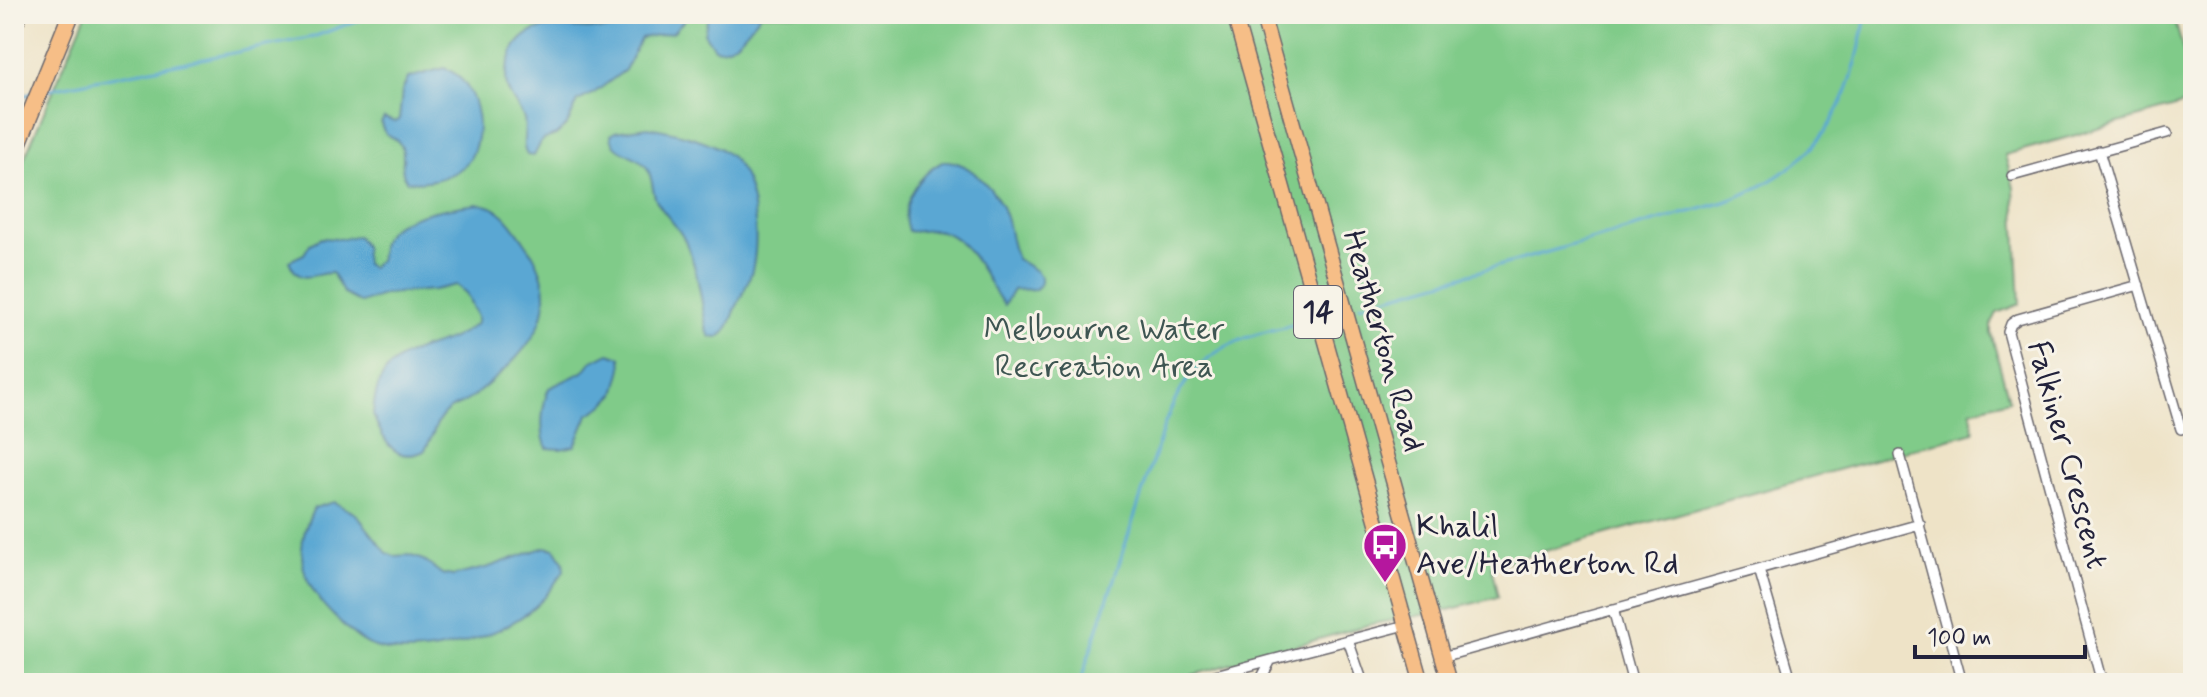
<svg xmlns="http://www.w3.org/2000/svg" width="2207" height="697" font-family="Mynerve,sans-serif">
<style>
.green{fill:#80cb89;stroke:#517662;stroke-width:2}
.water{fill:#5aa7d3;stroke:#3e6487;stroke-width:2}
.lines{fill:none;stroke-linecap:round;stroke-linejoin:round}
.stream{stroke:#5aa7d3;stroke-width:3}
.minor-casing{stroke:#69666c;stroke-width:12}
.primary-casing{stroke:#69666c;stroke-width:17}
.motorway-casing{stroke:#69666c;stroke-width:19}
.minor{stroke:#fff;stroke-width:9}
.primary{stroke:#f6be87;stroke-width:14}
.motorway{stroke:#f6be87;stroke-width:16}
.labels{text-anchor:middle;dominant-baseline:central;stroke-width:6;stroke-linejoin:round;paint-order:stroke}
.shield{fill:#f7f3e8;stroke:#62616f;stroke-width:2}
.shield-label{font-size:30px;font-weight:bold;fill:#22223b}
.park-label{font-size:32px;fill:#3e5552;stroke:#f7f3e8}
.street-label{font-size:32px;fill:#22223b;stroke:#f7f3e8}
.poi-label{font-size:32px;fill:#22223b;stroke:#f7f3e8;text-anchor:start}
</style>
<rect width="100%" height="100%" fill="#f7f3e8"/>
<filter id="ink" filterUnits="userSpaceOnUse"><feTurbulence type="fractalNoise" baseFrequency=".0125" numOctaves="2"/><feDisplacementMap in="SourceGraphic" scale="16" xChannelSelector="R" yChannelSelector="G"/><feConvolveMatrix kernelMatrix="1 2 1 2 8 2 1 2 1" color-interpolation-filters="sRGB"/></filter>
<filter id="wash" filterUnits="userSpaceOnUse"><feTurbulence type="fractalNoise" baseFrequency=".006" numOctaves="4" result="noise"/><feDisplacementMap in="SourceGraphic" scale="32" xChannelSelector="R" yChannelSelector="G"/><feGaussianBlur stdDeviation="1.8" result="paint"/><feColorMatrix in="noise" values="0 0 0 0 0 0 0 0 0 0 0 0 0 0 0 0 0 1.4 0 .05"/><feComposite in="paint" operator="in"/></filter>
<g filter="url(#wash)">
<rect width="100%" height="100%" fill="#eee3c7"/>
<path class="green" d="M 86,14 L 2173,14 L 2193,85 L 2193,102 L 2005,155 L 2014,188 L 2020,304 L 1997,313 L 1991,325 L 1991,333 L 2009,400 L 1971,410 L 1974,432 L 1491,566 L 1498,597 L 1440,612 L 1372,624 L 1178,679 L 1174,683 L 14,683 L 14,182 Z"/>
<path class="water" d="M 649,14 L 690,14 L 673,32 L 641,38 L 625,70 L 594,93 L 578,101 L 567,125 L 556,135 L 542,140 L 534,156 L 527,155 C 520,144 527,132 524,119 C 520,108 510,99 507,87 C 504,74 509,62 513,51 C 540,0 607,53 649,14 Z
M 709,14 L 761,14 C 748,28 735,53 714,48 L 704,33 Z
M 444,68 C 477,79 487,132 469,160 C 458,177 427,184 407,181 C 398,170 406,161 402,148 C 397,134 384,140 381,123 L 384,118 L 395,122 L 399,120 L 402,91 L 408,78 Z
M 648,127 C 670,131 708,139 725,152 C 756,174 761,240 751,274 C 747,285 741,297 736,308 C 731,320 729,332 717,338 L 711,337 L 707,331 C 701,301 698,268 685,241 C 678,225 664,215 656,200 C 652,191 653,180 648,170 C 639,152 612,155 611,135 L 615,132 Z
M 944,161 C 970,160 999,194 1006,217 C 1010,231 1011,246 1017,259 L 1036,271 L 1041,277 L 1041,283 L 1036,289 L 1013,290 L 1004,305 C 985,281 969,233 934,230 C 925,230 917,233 908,231 C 898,204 920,173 944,161 Z
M 478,204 C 501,205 512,224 524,241 C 575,311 525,355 471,398 C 464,403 456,405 449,410 C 434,420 434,437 424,451 C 394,465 383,439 373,415 C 377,338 432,359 477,323 L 477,317 L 466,293 L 456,285 L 434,290 L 385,294 L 361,303 L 344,294 L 332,273 C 313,272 300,288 289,261 L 304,254 L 310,244 L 321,238 L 339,239 L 357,236 L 364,246 L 366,265 L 371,267 L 379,261 C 381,253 380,244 384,237 C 398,214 453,207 478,204 Z
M 609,353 L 621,357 L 622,368 L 615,394 L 603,406 L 588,415 L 575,446 L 561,449 L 547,448 C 539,431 542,405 549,388 L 583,372 L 591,362 Z
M 334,502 L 356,514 L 387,553 L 394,556 L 409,555 L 423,560 L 442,574 L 453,576 L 489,567 L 545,547 L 555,549 L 563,561 L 564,571 C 557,580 550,591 542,600 C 508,636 422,663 375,647 C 362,643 350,632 340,622 C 303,588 290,554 314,508 Z"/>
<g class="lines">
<path class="stream" d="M 45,90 L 313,37 L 375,14
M 14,98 L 34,93
M 1360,305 L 1725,202 C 1819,167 1851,111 1866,14
M 1080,683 L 1165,423 C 1195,346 1236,338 1310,321"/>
</g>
</g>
<g filter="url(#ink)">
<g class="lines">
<g class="minor-casing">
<path id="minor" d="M 2099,151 L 2181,429
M 2012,176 L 2167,133
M 1900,455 L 1962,683
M 1759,569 L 1792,683
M 1613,609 L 1633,683
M 1348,640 L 1363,683
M 1442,657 L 1920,524
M 1186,683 L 1271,660
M 1265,683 L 1263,675 L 1271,660 L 1406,625
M 2102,683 L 2008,332 L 2011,324 L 2018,319 L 2139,285"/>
</g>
<g class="primary-casing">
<path id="primary" d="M 1234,14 L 1422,683
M 1262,14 L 1450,683"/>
</g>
<g class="motorway-casing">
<path id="motorway" d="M 14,24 L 19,14
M 14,154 L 71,14"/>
</g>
<use href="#minor" class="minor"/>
<use href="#primary" class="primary"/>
<use href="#motorway" class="motorway"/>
</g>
</g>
<defs>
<g id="bus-pin" transform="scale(2.3)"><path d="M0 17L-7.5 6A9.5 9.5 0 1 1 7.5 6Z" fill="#b5179e" stroke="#f7f3e8"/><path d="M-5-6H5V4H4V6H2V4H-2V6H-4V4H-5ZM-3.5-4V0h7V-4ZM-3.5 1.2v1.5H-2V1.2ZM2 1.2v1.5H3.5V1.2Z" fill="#fff"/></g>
</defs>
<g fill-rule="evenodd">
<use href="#bus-pin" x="1385" y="545"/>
</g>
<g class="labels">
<rect class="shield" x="1294" y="286" width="48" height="52" rx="6"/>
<g class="shield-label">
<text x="1318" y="312">14</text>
</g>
<g class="park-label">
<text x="1104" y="330">Melbourne Water<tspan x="1104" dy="37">Recreation Area</tspan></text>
</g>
<g class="street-label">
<text transform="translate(1383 341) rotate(74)">Heatherton Road</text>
<text transform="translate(2067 455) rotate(75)">Falkiner Crescent</text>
</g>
<g class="poi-label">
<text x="1416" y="527">Khalil<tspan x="1416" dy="37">Ave/Heatherton Rd</tspan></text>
</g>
</g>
<rect width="2207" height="697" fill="none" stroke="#f7f3e8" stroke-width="48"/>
<path d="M1915 645v12h170v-12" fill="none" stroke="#22223b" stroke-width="4"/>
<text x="1927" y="645" font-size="24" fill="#22223b" stroke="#f7f3e8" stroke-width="6" paint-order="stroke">100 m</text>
</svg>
